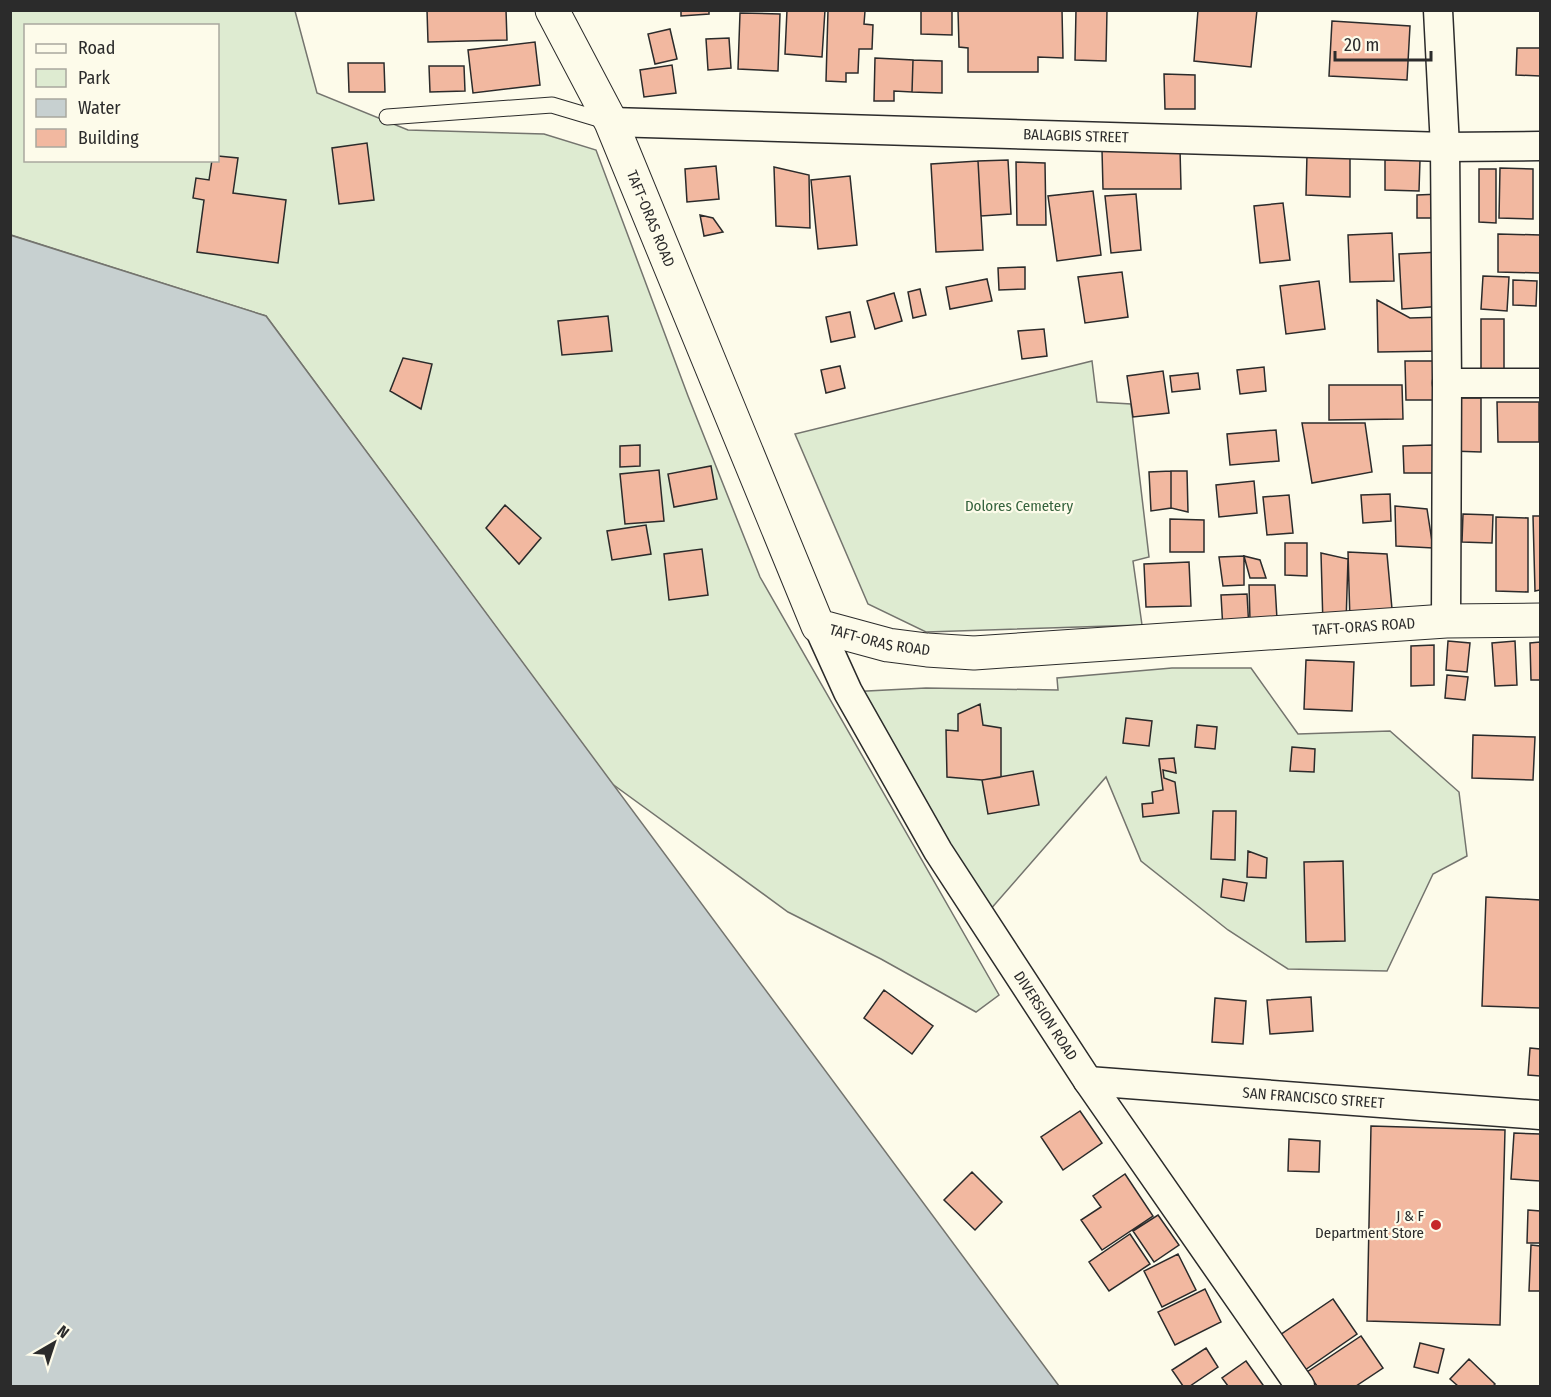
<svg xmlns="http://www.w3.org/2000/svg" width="1551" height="1397" font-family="'Fira Sans Condensed',sans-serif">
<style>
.green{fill:#deebd1;stroke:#74746e;stroke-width:1.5;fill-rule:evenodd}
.water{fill:#c7d0d0;stroke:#74746e;stroke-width:1.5}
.building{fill:#f2b8a0;stroke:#2b2b2b;stroke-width:1.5}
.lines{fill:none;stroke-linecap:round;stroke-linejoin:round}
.lane-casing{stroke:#2b2b2b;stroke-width:17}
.street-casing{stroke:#2b2b2b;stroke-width:31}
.primary-casing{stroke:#2b2b2b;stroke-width:35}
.lane{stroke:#fdfbea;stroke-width:15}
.street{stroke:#fdfbea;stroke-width:28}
.primary{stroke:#fdfbea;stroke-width:33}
.poi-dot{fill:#c62828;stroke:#fdfbea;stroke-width:2}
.labels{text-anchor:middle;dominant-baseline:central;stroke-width:4.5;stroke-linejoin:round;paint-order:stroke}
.street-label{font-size:15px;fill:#2b2b2b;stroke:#fdfbea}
.park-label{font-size:15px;fill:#34623c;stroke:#fdfbea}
.poi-label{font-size:15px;fill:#2b2b2b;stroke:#fdfbea;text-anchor:end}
</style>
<rect width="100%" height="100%" fill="#fdfbea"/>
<path class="green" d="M 11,11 L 295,11 L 317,93 L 408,130 L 544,134 L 596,150 L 688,396 L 760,577 L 999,995 L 976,1012 L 881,959 L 788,912 L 611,783 L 266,316 L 11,235 ZM 26,26 L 218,26 L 218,160 L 26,160 Z
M 1092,361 L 1097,402 L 1131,404 L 1149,557 L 1133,561 L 1142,625 L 926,632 L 868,604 L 795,434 Z
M 1172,668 L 1251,668 L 1298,734 L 1390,731 L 1459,792 L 1467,856 L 1433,874 L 1387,971 L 1288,969 L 1228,930 L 1141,861 L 1106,777 L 982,919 L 848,692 L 926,688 L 1058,690 L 1057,678 Z"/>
<path class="water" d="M 10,235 L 266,316 L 1059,1386 L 11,1386 Z"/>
<path class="building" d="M 427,10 L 506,10 L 507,40 L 428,42 Z
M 681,10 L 709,10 L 709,14 L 681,16 Z
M 787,10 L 825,10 L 822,57 L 785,54 Z
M 828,10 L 865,11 L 864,24 L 873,25 L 872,49 L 859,49 L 858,73 L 846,73 L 846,82 L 826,81 Z
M 921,10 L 952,10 L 952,35 L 921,34 Z
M 958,10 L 1062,10 L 1063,58 L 1038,57 L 1038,72 L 968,72 L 968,48 L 959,47 Z
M 1076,10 L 1107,10 L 1106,61 L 1075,60 Z
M 1198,10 L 1257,10 L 1251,67 L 1194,61 Z
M 740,13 L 780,14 L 778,71 L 738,69 Z
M 1332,21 L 1410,26 L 1407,80 L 1329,76 Z
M 670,29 L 677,59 L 655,64 L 648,34 Z
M 729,38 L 731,68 L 708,70 L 706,39 Z
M 535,42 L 540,85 L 473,93 L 468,50 Z
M 1517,48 L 1540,48 L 1540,76 L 1516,75 Z
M 875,58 L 913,60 L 912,92 L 894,91 L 894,101 L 874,101 Z
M 913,60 L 942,61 L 942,93 L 912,92 Z
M 348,63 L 384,63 L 385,92 L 349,92 Z
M 672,65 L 676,93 L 644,97 L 640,70 Z
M 429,66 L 464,66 L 465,91 L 430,92 Z
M 1164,74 L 1195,75 L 1195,109 L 1165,109 Z
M 367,143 L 374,200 L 339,204 L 332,148 Z
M 1180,149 L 1181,189 L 1103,189 L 1102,150 Z
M 1307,154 L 1350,155 L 1350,197 L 1306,195 Z
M 218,156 L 238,158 L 233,193 L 286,200 L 278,263 L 197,252 L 204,200 L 193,198 L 196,178 L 209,180 L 212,160 L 218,160 Z
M 1008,160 L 1011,214 L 981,216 L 978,161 Z
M 1385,160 L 1420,160 L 1419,191 L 1385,190 Z
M 978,161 L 983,250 L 936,252 L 931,164 Z
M 1016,162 L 1045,163 L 1046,225 L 1017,225 Z
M 716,166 L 719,199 L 687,202 L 685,169 Z
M 774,167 L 809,175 L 810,228 L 776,226 Z
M 1500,168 L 1533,169 L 1533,219 L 1499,218 Z
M 1479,169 L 1496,169 L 1496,223 L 1479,222 Z
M 850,176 L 857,245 L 818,249 L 811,180 Z
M 1093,191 L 1101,255 L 1057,261 L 1048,196 Z
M 1136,194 L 1141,250 L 1111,253 L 1105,196 Z
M 1441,194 L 1442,218 L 1417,218 L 1417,195 Z
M 1283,203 L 1290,260 L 1260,263 L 1254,206 Z
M 700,215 L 713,218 L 723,232 L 704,236 Z
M 1392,233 L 1394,281 L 1350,282 L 1348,235 Z
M 1498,234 L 1540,235 L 1540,273 L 1498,272 Z
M 1440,252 L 1444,306 L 1402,309 L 1399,254 Z
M 1025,267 L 1025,289 L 999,290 L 998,268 Z
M 1122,272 L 1128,317 L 1085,323 L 1078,277 Z
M 1483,276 L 1509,277 L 1507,311 L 1481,309 Z
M 987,279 L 992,301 L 950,309 L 946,287 Z
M 1513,280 L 1537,281 L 1536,306 L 1513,305 Z
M 1319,281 L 1325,329 L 1286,334 L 1280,286 Z
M 920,289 L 926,315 L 913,318 L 908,292 Z
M 894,293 L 902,321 L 875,329 L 867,301 Z
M 1377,300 L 1410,318 L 1443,317 L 1443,351 L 1378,352 Z
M 850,312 L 855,337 L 831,342 L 826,317 Z
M 608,316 L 612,351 L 562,355 L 558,321 Z
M 1481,319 L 1504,319 L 1504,371 L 1481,371 Z
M 1044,329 L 1047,356 L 1022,359 L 1018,331 Z
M 403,358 L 432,364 L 421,409 L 390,391 Z
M 1405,361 L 1438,361 L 1439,400 L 1406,400 Z
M 840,366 L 845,388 L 826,393 L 821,370 Z
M 1264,367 L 1266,391 L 1240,394 L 1237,370 Z
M 1163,371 L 1169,413 L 1133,417 L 1127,376 Z
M 1198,373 L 1200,389 L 1172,392 L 1170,376 Z
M 1329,385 L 1402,385 L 1403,419 L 1329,420 Z
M 1451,398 L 1481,398 L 1481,452 L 1451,451 Z
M 1497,402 L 1539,402 L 1539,442 L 1498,442 Z
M 1302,423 L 1365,423 L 1372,472 L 1312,483 Z
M 1276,430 L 1279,461 L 1230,465 L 1227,434 Z
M 640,445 L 640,466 L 620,467 L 620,446 Z
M 1433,445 L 1434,473 L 1404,473 L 1403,446 Z
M 711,466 L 717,499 L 674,507 L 668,474 Z
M 659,470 L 664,521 L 625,524 L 620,474 Z
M 1171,471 L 1187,471 L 1188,512 L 1171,508 Z
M 1171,471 L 1171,508 L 1151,511 L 1149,472 Z
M 1254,481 L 1257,513 L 1219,517 L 1216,485 Z
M 1390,494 L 1391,521 L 1363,523 L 1361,495 Z
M 1289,495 L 1293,533 L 1267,535 L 1263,497 Z
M 505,505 L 541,538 L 519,564 L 486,528 Z
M 1395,506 L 1427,509 L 1433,548 L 1396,546 Z
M 1463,514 L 1493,515 L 1492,543 L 1462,542 Z
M 1533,516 L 1540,516 L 1540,590 L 1535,591 Z
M 1496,517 L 1528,518 L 1528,592 L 1496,591 Z
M 1170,519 L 1204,520 L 1204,552 L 1170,552 Z
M 646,525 L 651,554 L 612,560 L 607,531 Z
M 1285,543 L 1307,543 L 1307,576 L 1285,575 Z
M 702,549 L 708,595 L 669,600 L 664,554 Z
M 1348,552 L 1387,554 L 1392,609 L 1350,621 Z
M 1321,553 L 1348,559 L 1346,623 L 1323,626 Z
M 1244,556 L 1244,585 L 1223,586 L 1219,557 Z
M 1244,556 L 1260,560 L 1266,578 L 1250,578 Z
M 1189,562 L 1191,606 L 1146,607 L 1144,564 Z
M 1249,585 L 1275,585 L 1277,619 L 1250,620 Z
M 1247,594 L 1249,629 L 1223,630 L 1221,595 Z
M 1448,641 L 1470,643 L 1467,672 L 1446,670 Z
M 1515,641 L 1517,685 L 1495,686 L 1492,643 Z
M 1540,642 L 1540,680 L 1531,680 L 1530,643 Z
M 1434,645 L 1434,685 L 1411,686 L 1411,646 Z
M 1306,660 L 1354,662 L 1352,711 L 1304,709 Z
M 1447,675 L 1468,677 L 1465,700 L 1445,698 Z
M 980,704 L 983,725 L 1001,728 L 1001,777 L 982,780 L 947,777 L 946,730 L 958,731 L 958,714 Z
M 1126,718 L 1152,721 L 1149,746 L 1123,743 Z
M 1197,725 L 1217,727 L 1215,749 L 1195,747 Z
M 1473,735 L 1535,737 L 1533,780 L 1472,778 Z
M 1292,747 L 1315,749 L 1314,772 L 1290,771 Z
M 1174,758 L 1176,773 L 1163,770 L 1164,778 L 1175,782 L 1179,813 L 1143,817 L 1142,804 L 1153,803 L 1152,792 L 1163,790 L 1159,759 Z
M 1033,771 L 1039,805 L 988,814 L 982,780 Z
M 1213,811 L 1236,811 L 1235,860 L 1211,859 Z
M 1248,851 L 1267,858 L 1266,878 L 1247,877 Z
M 1343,861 L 1345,941 L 1306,942 L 1304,862 Z
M 1223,879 L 1247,883 L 1244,901 L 1221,897 Z
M 1486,897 L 1540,900 L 1540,1008 L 1482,1006 Z
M 884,990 L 933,1026 L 912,1054 L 864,1018 Z
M 1311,997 L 1313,1031 L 1270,1034 L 1267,1000 Z
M 1215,998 L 1246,1001 L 1243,1044 L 1212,1042 Z
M 1530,1048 L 1540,1049 L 1540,1076 L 1528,1075 Z
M 1080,1111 L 1102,1143 L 1063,1170 L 1041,1137 Z
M 1371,1126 L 1505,1130 L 1500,1325 L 1367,1321 Z
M 1514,1133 L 1540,1134 L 1540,1181 L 1511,1179 Z
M 1289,1139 L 1320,1141 L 1319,1172 L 1288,1171 Z
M 972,1172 L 1002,1202 L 975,1230 L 944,1200 Z
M 1125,1174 L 1153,1216 L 1102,1250 L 1081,1220 L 1101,1207 L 1093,1196 Z
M 1528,1210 L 1540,1211 L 1540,1243 L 1527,1243 Z
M 1158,1215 L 1179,1245 L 1154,1262 L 1133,1231 Z
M 1130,1234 L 1150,1264 L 1109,1291 L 1089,1262 Z
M 1531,1245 L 1540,1246 L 1540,1291 L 1529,1291 Z
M 1178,1254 L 1196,1290 L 1162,1307 L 1144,1271 Z
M 1205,1289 L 1221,1322 L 1175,1345 L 1158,1312 Z
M 1333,1299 L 1357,1334 L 1305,1370 L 1280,1335 Z
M 1361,1336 L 1383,1368 L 1356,1386 L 1317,1386 L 1307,1372 Z
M 1420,1343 L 1444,1349 L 1438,1373 L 1414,1367 Z
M 1206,1348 L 1218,1367 L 1190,1386 L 1183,1386 L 1172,1370 Z
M 1469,1359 L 1495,1384 L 1493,1386 L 1458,1386 L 1450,1379 Z
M 1246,1361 L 1263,1385 L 1261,1386 L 1228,1386 L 1222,1378 Z"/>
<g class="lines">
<g class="lane-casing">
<path id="lane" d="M 387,117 L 552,105 L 609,122"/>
</g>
<g class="street-casing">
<g id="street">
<path d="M 1438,10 L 1445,147 L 1447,383 L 1446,621"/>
<path id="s1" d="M 611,122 L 1445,147 L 1540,146"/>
<path d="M 1447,383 L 1540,383"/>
<path id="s2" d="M 818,626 L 848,692 L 938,851 L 1088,1081 L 1300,1386"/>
<path id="s3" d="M 1088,1081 L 1540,1115"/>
</g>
</g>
<g class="primary-casing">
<g id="primary">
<path id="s4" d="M 552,10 L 611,122 L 818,626 L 888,645 L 927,650 L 974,653 L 1446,621 L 1540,620"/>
</g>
</g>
<use href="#lane" class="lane"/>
<use href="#street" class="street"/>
<use href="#primary" class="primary"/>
</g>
<circle class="poi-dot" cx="1436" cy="1225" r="6"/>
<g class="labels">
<g class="street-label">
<text stroke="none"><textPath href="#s1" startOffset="465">BALAGBIS STREET</textPath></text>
<text stroke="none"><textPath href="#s4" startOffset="231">TAFT-ORAS ROAD</textPath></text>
<text stroke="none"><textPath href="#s4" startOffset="1221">TAFT-ORAS ROAD</textPath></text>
<text stroke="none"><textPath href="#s4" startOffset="735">TAFT-ORAS ROAD</textPath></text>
<text stroke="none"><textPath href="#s2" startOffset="452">DIVERSION ROAD</textPath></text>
<text stroke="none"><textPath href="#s3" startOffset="226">SAN FRANCISCO STREET</textPath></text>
</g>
<g class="park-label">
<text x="1019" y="506">Dolores Cemetery</text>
</g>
<g class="poi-label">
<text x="1424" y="1216">J &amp; F<tspan x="1424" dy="17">Department Store</tspan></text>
</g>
</g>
<rect width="1551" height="1397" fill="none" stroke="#2b2b2b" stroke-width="24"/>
<rect x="24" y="24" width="195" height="138" fill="#fdfbea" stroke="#a9a89e" stroke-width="1.5"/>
<rect x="36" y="44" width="30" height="9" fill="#fdfbea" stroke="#a9a89e" stroke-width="1.5"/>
<text x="78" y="54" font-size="18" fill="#2b2b2b">Road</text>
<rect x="36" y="69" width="30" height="18" fill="#deebd1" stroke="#a9a89e" stroke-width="1.5"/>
<text x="78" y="84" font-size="18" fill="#2b2b2b">Park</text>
<rect x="36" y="99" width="30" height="18" fill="#c7d0d0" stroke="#a9a89e" stroke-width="1.5"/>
<text x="78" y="114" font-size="18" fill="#2b2b2b">Water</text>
<rect x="36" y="129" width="30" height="18" fill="#f2b8a0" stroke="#a9a89e" stroke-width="1.5"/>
<text x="78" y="144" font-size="18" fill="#2b2b2b">Building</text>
<g transform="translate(54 1343) rotate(39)" stroke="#fdfbea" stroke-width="4.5" paint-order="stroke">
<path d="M0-4.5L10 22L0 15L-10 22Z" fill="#2b2b2b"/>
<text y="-9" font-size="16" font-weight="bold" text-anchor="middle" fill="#2b2b2b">N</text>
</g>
<path d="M1335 51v9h96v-9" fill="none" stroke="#2b2b2b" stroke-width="3"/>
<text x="1344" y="51" font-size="18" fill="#2b2b2b" stroke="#fdfbea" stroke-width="4.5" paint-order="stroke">20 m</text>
</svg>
